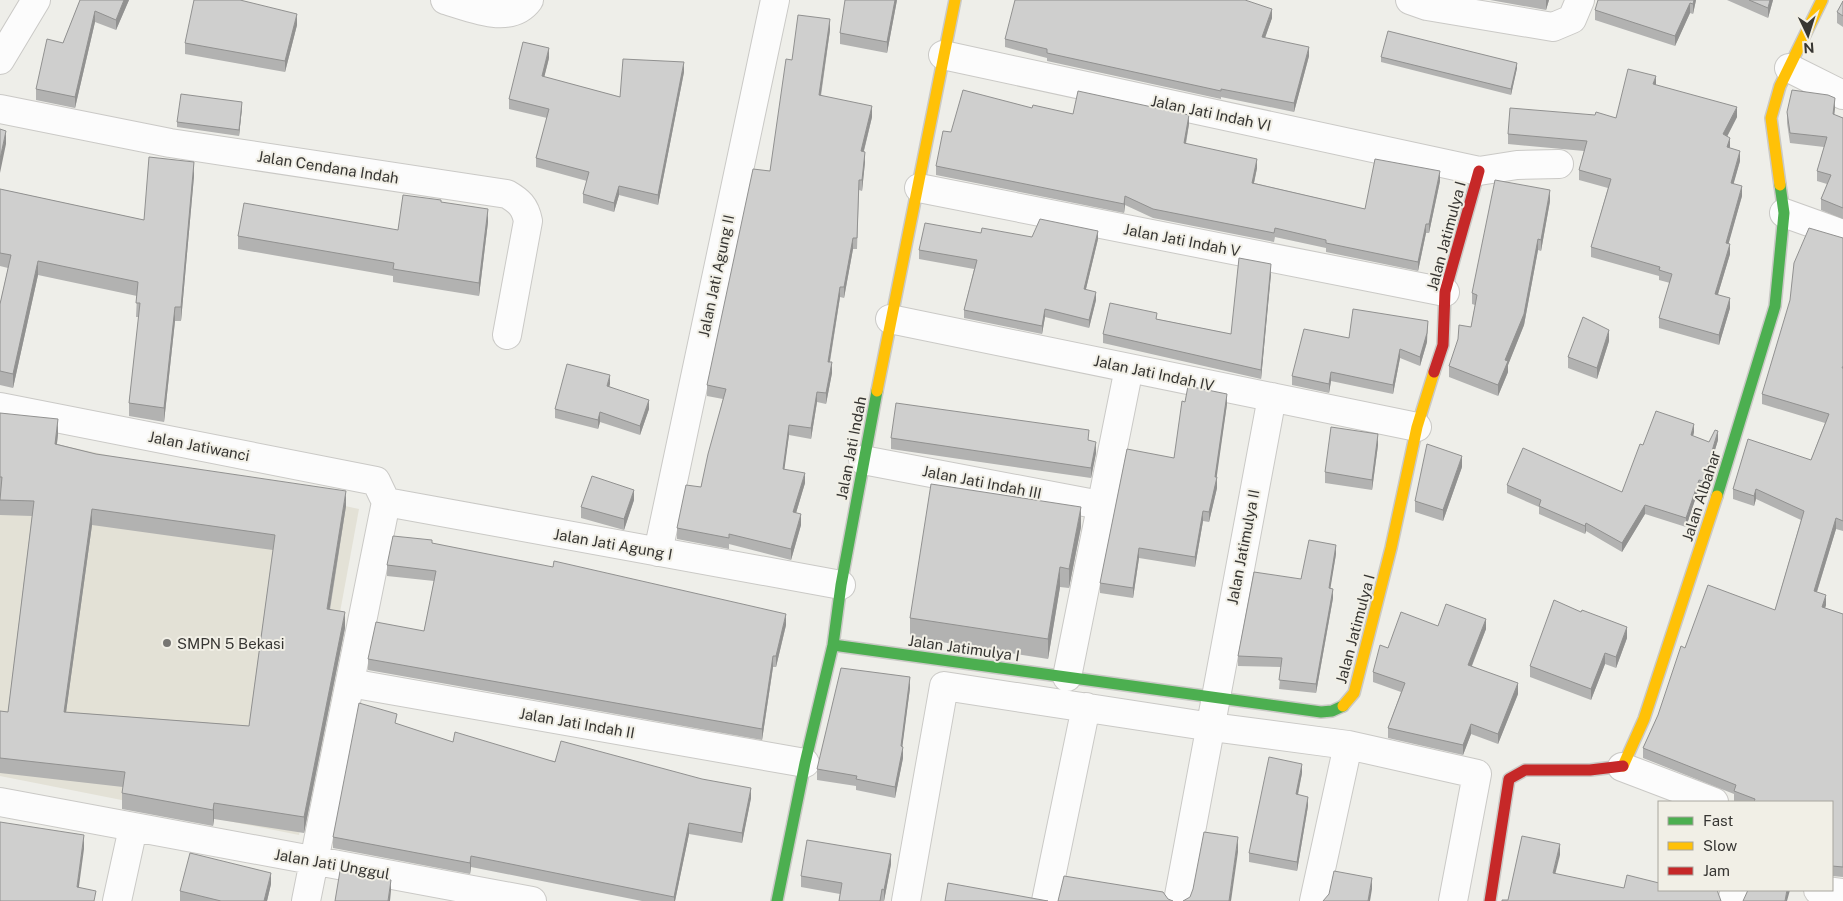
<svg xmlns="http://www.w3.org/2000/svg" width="1843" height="901" font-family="'Public Sans',sans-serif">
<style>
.built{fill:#e3e1d6}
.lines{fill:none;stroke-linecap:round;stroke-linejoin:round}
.street-casing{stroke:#cac9c6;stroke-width:30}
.fast-casing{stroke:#cac9c6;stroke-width:14}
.slow-casing{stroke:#cac9c6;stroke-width:14}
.jam-casing{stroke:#cac9c6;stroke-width:14}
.street{stroke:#fcfcfc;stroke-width:28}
.fast{stroke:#4caf50;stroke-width:11}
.slow{stroke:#ffc107;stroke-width:11}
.jam{stroke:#c62828;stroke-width:11}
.wall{fill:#b2b2b1;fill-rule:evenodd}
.shaded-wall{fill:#919190}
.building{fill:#cfcfce;stroke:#919190;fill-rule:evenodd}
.poi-dot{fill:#777673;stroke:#f1efe6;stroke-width:2}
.labels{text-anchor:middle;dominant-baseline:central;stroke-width:4;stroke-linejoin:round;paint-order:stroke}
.street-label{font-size:15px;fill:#373633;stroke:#f1efe6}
.poi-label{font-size:15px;fill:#373633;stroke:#f1efe6;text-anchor:start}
</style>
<rect width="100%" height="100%" fill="#eeeee9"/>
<path class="built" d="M 0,432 L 359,509 L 299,835 L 0,776 Z"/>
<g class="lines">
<g class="street-casing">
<path id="street" d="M 445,0 C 470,7 510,26 529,0
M 1410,0 L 1427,6 L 1553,27 L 1572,19 L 1580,0
M 943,55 L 1479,171 L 1517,165 L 1559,164
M 0,60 L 36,0
M 1789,68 L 1843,95
M 0,109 L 170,143 L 507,194 C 519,201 525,206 528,221 L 507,335
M 919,188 L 1445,292
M 1784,213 L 1843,234
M 890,319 L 1417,427
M 0,407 L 376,481 L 386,502
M 863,460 L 1100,505
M 386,502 L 841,585
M 658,552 L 775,0
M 1067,677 L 1129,368
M 350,683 L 805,763
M 1622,767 L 1714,802
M 0,802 L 532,901
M 1818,890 L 1843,893
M 117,901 L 133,828
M 306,901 L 386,502
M 906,901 L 944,686 L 1212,727 L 1348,745 L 1477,774 L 1453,901
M 1046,901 L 1086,707
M 1178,901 L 1272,397
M 1314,901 L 1348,745
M 1732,901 L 1735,890"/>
</g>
<g class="fast-casing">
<path id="fast" d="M 1717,496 L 1775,306 L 1784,213 L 1780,185
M 833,645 L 1321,712 L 1332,711 L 1343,706
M 777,901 L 805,763 L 833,645 L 841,585 L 877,391"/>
</g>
<g class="slow-casing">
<path id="slow" d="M 1780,185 L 1771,118 L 1780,86 L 1822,0
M 877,391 L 955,0
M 1343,706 L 1354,693 L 1391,548 L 1417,427 L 1434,372
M 1623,766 L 1644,719 L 1717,496"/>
</g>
<g class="jam-casing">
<path id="jam" d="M 1434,372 L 1443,345 L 1445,292 L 1479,171
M 1490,901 L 1509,779 L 1525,770 L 1590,770 L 1623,766"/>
</g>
<use href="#street" class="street"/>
<use href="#fast" class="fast"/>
<use href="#slow" class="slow"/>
<use href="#jam" class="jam"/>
</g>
<path class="wall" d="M 80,0 L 129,0 L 116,30 L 95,22 L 75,108 L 36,100 L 36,89 L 63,43 Z
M 897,0 L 887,53 L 840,44 L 840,33 Z
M 1490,0 L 1549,0 L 1546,10 Z
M 1696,0 L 1693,14 L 1690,13 L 1675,46 L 1595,20 L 1595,10 Z
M 1727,0 L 1773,0 L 1768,18 Z
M 1843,1 L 1843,27 L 1837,23 L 1837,12 Z
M 1272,18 L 1265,38 L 1309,56 L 1294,112 L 1221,97 L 1221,99 L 1047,61 L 1047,58 L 1005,47 L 1005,39 Z
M 297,25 L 285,72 L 185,54 L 185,43 Z
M 830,30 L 821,96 L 872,117 L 864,151 L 865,162 L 862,191 L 859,190 L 857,249 L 853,249 L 844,298 L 840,297 L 830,362 L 832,373 L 826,404 L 817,402 L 811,439 L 789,435 L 784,469 L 805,483 L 796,513 L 801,525 L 791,560 L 729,544 L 729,549 L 677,539 L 677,528 L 701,487 L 723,399 L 707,396 L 707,385 L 770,171 L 792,60 Z
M 1381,57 L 1517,68 L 1511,95 L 1381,62 Z
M 549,58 L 544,77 L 620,97 L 684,72 L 658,205 L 619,195 L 614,212 L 583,203 L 583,194 L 587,181 L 536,167 L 536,158 L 547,118 L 509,109 L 509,99 Z
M 1656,85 L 1737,117 L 1727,137 L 1730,148 L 1740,161 L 1733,184 L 1742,196 L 1728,244 L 1730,254 L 1718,294 L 1730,308 L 1719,345 L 1659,328 L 1659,318 L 1670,283 L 1659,280 L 1659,276 L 1591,257 L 1591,247 L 1608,188 L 1579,180 L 1579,170 L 1584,151 L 1508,144 L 1508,134 L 1616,118 Z
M 242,108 L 239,136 L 177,127 L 177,122 Z
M 1032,108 L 1073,114 L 1189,124 L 1186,144 L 1257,168 L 1254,183 L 1365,209 L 1440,181 L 1429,233 L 1426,233 L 1418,271 L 1326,252 L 1326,248 L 1275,237 L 1274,242 L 1153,218 L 1125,205 L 1124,213 L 936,175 L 936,166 Z
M 1835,108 L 1834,115 L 1843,118 L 1843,219 L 1821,210 L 1821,199 L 1827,184 L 1817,181 L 1817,171 L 1824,147 L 1790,143 L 1787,123 L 1787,112 Z
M 194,176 L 181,321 L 175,321 L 164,422 L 129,416 L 129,403 L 139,317 L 136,317 L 137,296 L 38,275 L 13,388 L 0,385 L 0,304 L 8,268 L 0,266 L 0,189 L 144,220 Z
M 1550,201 L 1541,251 L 1538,250 L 1524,325 L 1508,365 L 1508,372 L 1498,396 L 1449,377 L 1449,366 L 1471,327 L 1475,305 L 1472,304 L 1472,293 Z
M 441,202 L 488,222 L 479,296 L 393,282 L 393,276 L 238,249 L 238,236 L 398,230 Z
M 981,233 L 1032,237 L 1098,239 L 1086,289 L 1096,300 L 1089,328 L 1045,317 L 1042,334 L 964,318 L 964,310 L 974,269 L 919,259 L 919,250 Z
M 1843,238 L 1843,531 L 1836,529 L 1817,592 L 1826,605 L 1825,608 L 1843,614 L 1843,877 L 1832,876 L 1832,802 L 1737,802 L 1734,801 L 1734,794 L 1643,758 L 1643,748 L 1658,715 L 1685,648 L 1775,610 L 1801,520 L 1756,499 L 1754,506 L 1733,499 L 1733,489 L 1811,460 L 1825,423 L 1762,404 L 1762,394 Z
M 1271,274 L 1261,379 L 1103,343 L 1103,334 L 1157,319 L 1231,334 Z
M 1349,338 L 1427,342 L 1420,366 L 1400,358 L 1393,394 L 1331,381 L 1329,393 L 1292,385 L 1292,376 Z
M 1609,341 L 1597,379 L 1568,368 L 1568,357 Z
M 610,384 L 609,386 L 649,409 L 640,435 L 600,422 L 598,429 L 555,418 L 555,409 Z
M 1227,404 L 1216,477 L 1217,488 L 1209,522 L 1203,521 L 1195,567 L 1139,558 L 1133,598 L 1100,593 L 1100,583 L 1174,458 Z
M 0,413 L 58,434 L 57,444 L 96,454 L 346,506 L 330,610 L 345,628 L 304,833 L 214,819 L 213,826 L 122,809 L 122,793 L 123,787 L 0,773 L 0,711 L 8,712 L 32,516 L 0,515 ZM 92,525 L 273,550 L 249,726 L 66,712 Z
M 1694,432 L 1693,436 L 1709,442 L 1718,440 L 1703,489 L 1699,488 L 1686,527 L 1645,514 L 1622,552 L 1586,531 L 1585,534 L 1539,514 L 1539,507 L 1507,493 L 1507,485 L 1622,492 L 1643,445 Z
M 891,438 L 1089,440 L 1096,453 L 1091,478 L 891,449 Z
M 1378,445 L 1372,490 L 1325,483 L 1325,472 Z
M 1462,467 L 1443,521 L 1415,512 L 1415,501 Z
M 634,500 L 624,530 L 581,518 L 581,507 Z
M 1081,527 L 1069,588 L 1060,587 L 1048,659 L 910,637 L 910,618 Z
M 432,543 L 786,625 L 776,667 L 773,667 L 762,740 L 368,670 L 368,659 L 424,631 L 434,581 L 387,576 L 387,565 Z
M 1336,554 L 1330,588 L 1333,598 L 1316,693 L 1279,689 L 1281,667 L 1238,666 L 1238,656 L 1301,579 Z
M 1581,612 L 1627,638 L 1616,668 L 1605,664 L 1591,700 L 1530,677 L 1530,666 Z
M 1438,626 L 1486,629 L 1472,666 L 1518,694 L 1498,744 L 1471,734 L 1463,755 L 1388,738 L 1388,728 L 1401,692 L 1373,682 L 1373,672 L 1388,648 Z
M 910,688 L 902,747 L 903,758 L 895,798 L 856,790 L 856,786 L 817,780 L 817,769 Z
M 397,724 L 453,742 L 751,798 L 742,843 L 689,834 L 675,901 L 642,901 L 471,867 L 470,874 L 333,848 L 333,837 Z
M 1302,773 L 1298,795 L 1308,806 L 1297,871 L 1249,862 L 1249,853 Z
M 891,864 L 884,901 L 839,901 L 840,894 L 801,887 L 801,876 Z
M 271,884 L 267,901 L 180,901 L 180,891 Z"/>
<path class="shaded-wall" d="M 124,0 L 129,0 L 116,30 L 116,20 Z
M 895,0 L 897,0 L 887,53 L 887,42 Z
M 1546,0 L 1549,0 L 1546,10 Z
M 1694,0 L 1696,0 L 1693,14 L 1693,4 Z
M 1770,0 L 1773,0 L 1768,18 L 1768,8 Z
M 1690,3 L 1690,13 L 1675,46 L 1675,36 Z
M 1272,9 L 1272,18 L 1262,46 L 1262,37 Z
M 95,11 L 95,22 L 75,108 L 75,97 Z
M 297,14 L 297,25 L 285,72 L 285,61 Z
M 830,19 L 830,30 L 819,106 L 819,95 Z
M 1309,47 L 1309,56 L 1294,112 L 1294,103 Z
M 549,48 L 549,58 L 542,86 L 542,76 Z
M 684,62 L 684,72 L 658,205 L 658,195 Z
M 1517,63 L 1517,68 L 1511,95 L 1511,89 Z
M 1656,76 L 1656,86 L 1653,84 Z
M 1835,98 L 1835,108 L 1833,125 L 1833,114 Z
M 242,102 L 242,108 L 239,136 L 239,130 Z
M 872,106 L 872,117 L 861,162 L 861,151 Z
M 1737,107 L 1737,117 L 1723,144 L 1723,134 Z
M 1189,115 L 1189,124 L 1184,152 L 1184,143 Z
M 6,131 L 6,144 L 0,173 L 0,159 Z
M 1730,138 L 1730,148 L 1727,147 Z
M 1740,151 L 1740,161 L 1731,193 L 1731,183 Z
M 865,152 L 865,162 L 862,191 L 862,180 Z
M 1257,159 L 1257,168 L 1252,192 L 1252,183 Z
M 194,162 L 194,176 L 181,321 L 181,307 Z
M 1440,171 L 1440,181 L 1429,233 L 1429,224 Z
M 619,186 L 619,195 L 614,212 L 614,203 Z
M 1742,186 L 1742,196 L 1726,253 L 1726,243 Z
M 1550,190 L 1550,201 L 1541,251 L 1541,240 Z
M 1125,196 L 1125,205 L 1124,213 L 1124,204 Z
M 488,209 L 488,222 L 479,296 L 479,283 Z
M 1426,224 L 1426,233 L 1418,271 L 1418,262 Z
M 1098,231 L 1098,239 L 1084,297 L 1084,289 Z
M 853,238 L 853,249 L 844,298 L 844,287 Z
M 1538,239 L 1538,250 L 1524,325 L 1508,365 L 1508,372 L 1498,396 L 1498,385 Z
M 1730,244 L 1730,254 L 1715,304 L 1715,294 Z
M 38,261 L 38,275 L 13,388 L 13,374 Z
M 1271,264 L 1271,274 L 1261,379 L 1261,370 Z
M 840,287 L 840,297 L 828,372 L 828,362 Z
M 1096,292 L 1096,300 L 1089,328 L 1089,320 Z
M 1730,298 L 1730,308 L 1719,345 L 1719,335 Z
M 175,307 L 175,321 L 164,422 L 164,408 Z
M 1045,309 L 1045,317 L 1042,334 L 1042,326 Z
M 1428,321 L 1427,342 L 1420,366 L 1420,357 Z
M 1609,330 L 1609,341 L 1597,379 L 1597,368 Z
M 1400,349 L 1400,358 L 1393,394 L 1393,385 Z
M 832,362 L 832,373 L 826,404 L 826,393 Z
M 1331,372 L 1331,381 L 1329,393 L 1329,384 Z
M 610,375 L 610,384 L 607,395 L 607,386 Z
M 817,392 L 817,402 L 811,439 L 811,428 Z
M 1227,394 L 1227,404 L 1216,482 L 1217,477 L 1217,488 L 1209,522 L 1209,512 Z
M 649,400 L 649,409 L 640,435 L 640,426 Z
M 600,412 L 600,422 L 598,429 L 598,420 Z
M 58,419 L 58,434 L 55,459 L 55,444 Z
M 1694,424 L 1694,432 L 1691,444 L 1691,435 Z
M 789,425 L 789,435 L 783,480 L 783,469 Z
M 1718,431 L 1718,440 L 1703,489 L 1703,481 Z
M 1378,434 L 1378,445 L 1372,490 L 1372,480 Z
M 1096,442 L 1096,453 L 1091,478 L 1091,468 Z
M 1462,456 L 1462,467 L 1443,521 L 1443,510 Z
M 805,473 L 805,483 L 793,523 L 793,512 Z
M 1699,480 L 1699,488 L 1686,527 L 1686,518 Z
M 1756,489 L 1756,499 L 1754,506 L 1754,496 Z
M 634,490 L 634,500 L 624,530 L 624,519 Z
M 346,491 L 346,506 L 327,625 L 327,609 Z
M 1645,505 L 1645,514 L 1622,552 L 1622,543 Z
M 1081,507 L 1081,527 L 1069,588 L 1069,569 Z
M 92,509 L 92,525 L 64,727 L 64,712 Z
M 1203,511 L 1203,521 L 1195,567 L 1195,557 Z
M 801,514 L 801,525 L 791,560 L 791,549 Z
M 1836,518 L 1836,529 L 1814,601 L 1814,591 Z
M 1586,523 L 1586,531 L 1585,534 L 1585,526 Z
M 1336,545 L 1336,554 L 1329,597 L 1329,588 Z
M 1139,548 L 1139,558 L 1133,598 L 1133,588 Z
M 1060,567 L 1060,587 L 1048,659 L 1048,639 Z
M 1333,589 L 1333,598 L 1316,693 L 1316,684 Z
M 1826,595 L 1826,605 L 1822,617 L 1822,607 Z
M 345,612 L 345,628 L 304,833 L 304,817 Z
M 786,614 L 786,625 L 776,667 L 776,656 Z
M 1486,619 L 1486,629 L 1468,675 L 1468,665 Z
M 1627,627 L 1627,638 L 1616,668 L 1616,657 Z
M 1605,653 L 1605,664 L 1591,700 L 1591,689 Z
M 773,656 L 773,667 L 762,740 L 762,729 Z
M 910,677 L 910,688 L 901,757 L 901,746 Z
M 1518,683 L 1518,694 L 1498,744 L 1498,734 Z
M 1471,724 L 1471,734 L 1463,755 L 1463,745 Z
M 903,747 L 903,758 L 895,798 L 895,787 Z
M 1302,764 L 1302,773 L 1296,803 L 1296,794 Z
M 751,788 L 751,798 L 742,843 L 742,833 Z
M 1308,797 L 1308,806 L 1297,871 L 1297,862 Z
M 214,803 L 214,819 L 213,826 L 213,810 Z
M 689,823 L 689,834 L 675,901 L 674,901 L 674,897 Z
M 84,835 L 84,849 L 77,901 L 77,887 Z
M 1238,837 L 1238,852 L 1231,901 L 1229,901 Z
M 1560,844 L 1560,855 L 1553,883 L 1553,873 Z
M 891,854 L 891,864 L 884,901 L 884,890 Z
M 471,856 L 471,867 L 470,874 L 470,863 Z
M 271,873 L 271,884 L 267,901 L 264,901 Z
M 1372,878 L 1372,889 L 1370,901 L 1368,901 Z
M 391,880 L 391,891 L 390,901 L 388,901 Z
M 1787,890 L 1790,890 L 1787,901 L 1785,901 Z"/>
<path class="building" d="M 80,0 L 124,0 L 116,20 L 95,11 L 75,97 L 36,89 L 47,39 L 63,43 Z
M 194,0 L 240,0 L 297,14 L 285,61 L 185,43 Z
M 845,0 L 895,0 L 887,42 L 840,33 Z
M 1015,0 L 1245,0 L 1272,9 L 1262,37 L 1309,47 L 1294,103 L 1221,89 L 1221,91 L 1047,53 L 1047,49 L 1005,39 Z
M 1598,0 L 1694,0 L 1693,4 L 1690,3 L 1675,36 L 1595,10 Z
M 1749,0 L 1770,0 L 1768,8 Z
M 1843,1 L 1843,16 L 1837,12 Z
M 798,15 L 830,19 L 819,95 L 872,106 L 861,151 L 865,152 L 862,180 L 859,180 L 857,238 L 853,238 L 844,287 L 840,287 L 828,362 L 832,362 L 826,393 L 817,392 L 811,428 L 789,425 L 783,469 L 805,473 L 793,512 L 801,514 L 791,549 L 729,534 L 729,538 L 677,528 L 686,485 L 701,487 L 708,454 L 726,389 L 707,385 L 753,169 L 770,171 L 786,59 L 792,60 Z
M 1388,31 L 1517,63 L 1511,89 L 1381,57 Z
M 523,42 L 549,48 L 542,76 L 620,97 L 623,59 L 684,62 L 658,195 L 619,186 L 614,203 L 583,194 L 589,172 L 536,158 L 549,109 L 509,99 Z
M 1628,69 L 1656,76 L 1653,84 L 1737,107 L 1723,134 L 1730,138 L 1727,147 L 1740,151 L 1731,183 L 1742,186 L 1726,243 L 1730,244 L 1715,294 L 1730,298 L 1719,335 L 1659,318 L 1672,274 L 1659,270 L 1660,267 L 1591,247 L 1611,179 L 1579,170 L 1587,141 L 1508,134 L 1510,108 L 1595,115 L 1596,112 L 1616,118 Z
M 963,90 L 1032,108 L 1033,105 L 1073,114 L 1078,91 L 1189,115 L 1184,143 L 1257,159 L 1252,183 L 1365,209 L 1375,159 L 1440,171 L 1429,224 L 1426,224 L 1418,262 L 1326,243 L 1326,240 L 1275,228 L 1274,233 L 1153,209 L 1125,196 L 1124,204 L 936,166 L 943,131 L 951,132 Z
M 1792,90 L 1828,95 L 1835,98 L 1833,114 L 1843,118 L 1843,208 L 1821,199 L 1831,175 L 1817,171 L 1827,137 L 1790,133 L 1787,112 Z
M 181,94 L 242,102 L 239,130 L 177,122 Z
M 0,129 L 6,131 L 0,159 Z
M 149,157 L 194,162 L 181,307 L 175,307 L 164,408 L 129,403 L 140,303 L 136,303 L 138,282 L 38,261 L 13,374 L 0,371 L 0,304 L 11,255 L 0,253 L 0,189 L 144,220 Z
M 1495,180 L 1550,190 L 1541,240 L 1538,239 L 1524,314 L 1505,360 L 1508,361 L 1498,385 L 1449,366 L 1458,339 L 1459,325 L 1471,327 L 1477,295 L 1472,293 Z
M 403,195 L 441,200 L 441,202 L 488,209 L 479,283 L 393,269 L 394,263 L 238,236 L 244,203 L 398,230 Z
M 1040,219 L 1098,231 L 1084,289 L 1096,292 L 1089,320 L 1045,309 L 1042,326 L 964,310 L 977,260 L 919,250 L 925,223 L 981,233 L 982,228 L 1032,237 Z
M 1809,228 L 1843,238 L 1843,366 L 1842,368 L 1843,368 L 1843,521 L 1836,518 L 1814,591 L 1826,595 L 1822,607 L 1843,614 L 1843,867 L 1832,866 L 1832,802 L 1754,802 L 1755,799 L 1734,791 L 1736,785 L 1643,748 L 1658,715 L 1681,646 L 1685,648 L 1708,585 L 1775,610 L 1804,511 L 1756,489 L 1754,496 L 1733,489 L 1748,439 L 1811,460 L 1829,414 L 1762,394 L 1790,300 L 1794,263 Z
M 1239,258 L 1271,264 L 1261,370 L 1103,334 L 1110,303 L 1157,313 L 1156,319 L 1231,334 Z
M 1353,309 L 1428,321 L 1427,333 L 1420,357 L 1400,349 L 1393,385 L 1331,372 L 1329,384 L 1292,376 L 1304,329 L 1349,338 Z
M 1583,317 L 1609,330 L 1597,368 L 1568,357 Z
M 567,364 L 610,375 L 607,386 L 649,400 L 640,426 L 600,412 L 598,420 L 555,409 Z
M 1188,386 L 1227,394 L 1215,477 L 1217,477 L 1209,512 L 1203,511 L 1195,557 L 1139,548 L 1133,588 L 1100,583 L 1127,449 L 1174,458 L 1182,401 L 1185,402 Z
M 896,403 L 1089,430 L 1088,440 L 1096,442 L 1091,468 L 891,438 Z
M 1656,411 L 1694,424 L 1691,435 L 1709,442 L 1715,430 L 1718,431 L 1703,481 L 1699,480 L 1686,518 L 1645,505 L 1622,543 L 1586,523 L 1585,526 L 1539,506 L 1541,500 L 1507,485 L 1523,448 L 1622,492 L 1640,444 L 1643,445 Z
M 0,413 L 58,419 L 55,444 L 96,454 L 346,491 L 327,609 L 345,612 L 304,817 L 214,803 L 213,810 L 122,793 L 125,772 L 0,758 L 0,711 L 8,712 L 34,501 L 0,500 L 2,477 L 0,477 ZM 92,509 L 275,535 L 249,726 L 64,712 Z
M 1331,427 L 1378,434 L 1372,480 L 1325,472 Z
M 1427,444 L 1462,456 L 1443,510 L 1415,501 Z
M 592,476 L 634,490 L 624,519 L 581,507 Z
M 931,484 L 1081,507 L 1069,569 L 1060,567 L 1048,639 L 910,618 Z
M 393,536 L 432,540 L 432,543 L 553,567 L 554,561 L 786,614 L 776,656 L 773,656 L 762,729 L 368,659 L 376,622 L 424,631 L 436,571 L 387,565 Z
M 1309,540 L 1336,545 L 1329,588 L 1333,589 L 1316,684 L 1279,680 L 1282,658 L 1238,656 L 1254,572 L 1301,579 Z
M 1554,600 L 1581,612 L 1582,610 L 1627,627 L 1616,657 L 1605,653 L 1591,689 L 1530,666 Z
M 1446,604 L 1486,619 L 1468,665 L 1518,683 L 1498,734 L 1471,724 L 1463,745 L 1388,728 L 1405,683 L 1373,672 L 1380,645 L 1388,648 L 1401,612 L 1438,626 Z
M 841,668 L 910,677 L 901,746 L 903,747 L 895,787 L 856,779 L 857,776 L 817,769 Z
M 359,703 L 397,714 L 395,723 L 453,742 L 455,732 L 555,762 L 561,741 L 702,779 L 751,788 L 742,833 L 689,823 L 674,897 L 471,856 L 470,863 L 333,837 Z
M 1269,757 L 1302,764 L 1296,794 L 1308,797 L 1297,862 L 1249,853 Z
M 0,822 L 84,835 L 77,887 L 96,891 L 94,901 L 0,901 Z
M 1204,832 L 1238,837 L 1229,901 L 1183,901 L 1190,897 L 1193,889 Z
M 1522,836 L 1560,844 L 1553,873 L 1624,888 L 1627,875 L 1659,883 L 1659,890 L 1717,890 L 1721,901 L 1502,901 L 1502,900 L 1508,900 Z
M 807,840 L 891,854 L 884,890 L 882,889 L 880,901 L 839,901 L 842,883 L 801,876 Z
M 190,853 L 271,873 L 264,901 L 221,901 L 180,891 Z
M 340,871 L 391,880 L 388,901 L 335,901 Z
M 1334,871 L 1372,878 L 1368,901 L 1323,901 L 1329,894 Z
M 1064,876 L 1163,892 L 1168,899 L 1173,901 L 1058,901 Z
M 948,883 L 1048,901 L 945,901 Z
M 1748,890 L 1787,890 L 1785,901 L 1743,901 Z"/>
<circle class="poi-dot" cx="167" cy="643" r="5"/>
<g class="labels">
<g class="street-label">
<text transform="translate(1211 113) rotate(12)">Jalan Jati Indah VI</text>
<text transform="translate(328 167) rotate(9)">Jalan Cendana Indah</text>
<text transform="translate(1446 236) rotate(-75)">Jalan Jatimulya I</text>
<text transform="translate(1182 240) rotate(11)">Jalan Jati Indah V</text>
<text transform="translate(716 276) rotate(-78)">Jalan Jati Agung II</text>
<text transform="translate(1154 373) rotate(12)">Jalan Jati Indah IV</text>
<text transform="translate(199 446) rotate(11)">Jalan Jatiwanci</text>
<text transform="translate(851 448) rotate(-79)">Jalan Jati Indah</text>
<text transform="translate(982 482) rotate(11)">Jalan Jati Indah III</text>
<text transform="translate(1701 496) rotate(-72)">Jalan Albahar</text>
<text transform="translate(613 544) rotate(10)">Jalan Jati Agung I</text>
<text transform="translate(1243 547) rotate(-79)">Jalan Jatimulya II</text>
<text transform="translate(1355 629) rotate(-75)">Jalan Jatimulya I</text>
<text transform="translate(964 648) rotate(8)">Jalan Jatimulya I</text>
<text transform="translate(577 723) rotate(10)">Jalan Jati Indah II</text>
<text transform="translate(332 864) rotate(10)">Jalan Jati Unggul</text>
</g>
<g class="poi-label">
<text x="177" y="643">SMPN 5 Bekasi</text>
</g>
</g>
<rect x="1658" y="801" width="175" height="90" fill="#f1efe6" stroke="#a7a59e"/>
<rect x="1668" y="817" width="25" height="8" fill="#4caf50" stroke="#a7a59e"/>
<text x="1703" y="826" font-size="15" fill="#373633">Fast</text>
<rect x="1668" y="842" width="25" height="8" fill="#ffc107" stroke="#a7a59e"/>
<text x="1703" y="851" font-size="15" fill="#373633">Slow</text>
<rect x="1668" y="867" width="25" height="8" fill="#c62828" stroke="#a7a59e"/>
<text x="1703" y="876" font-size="15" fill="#373633">Jam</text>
<g transform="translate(1808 35) rotate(176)" stroke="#f1efe6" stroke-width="4" paint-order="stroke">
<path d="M0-4L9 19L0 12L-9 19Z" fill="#373633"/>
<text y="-8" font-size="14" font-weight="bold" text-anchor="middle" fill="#373633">N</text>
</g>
</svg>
